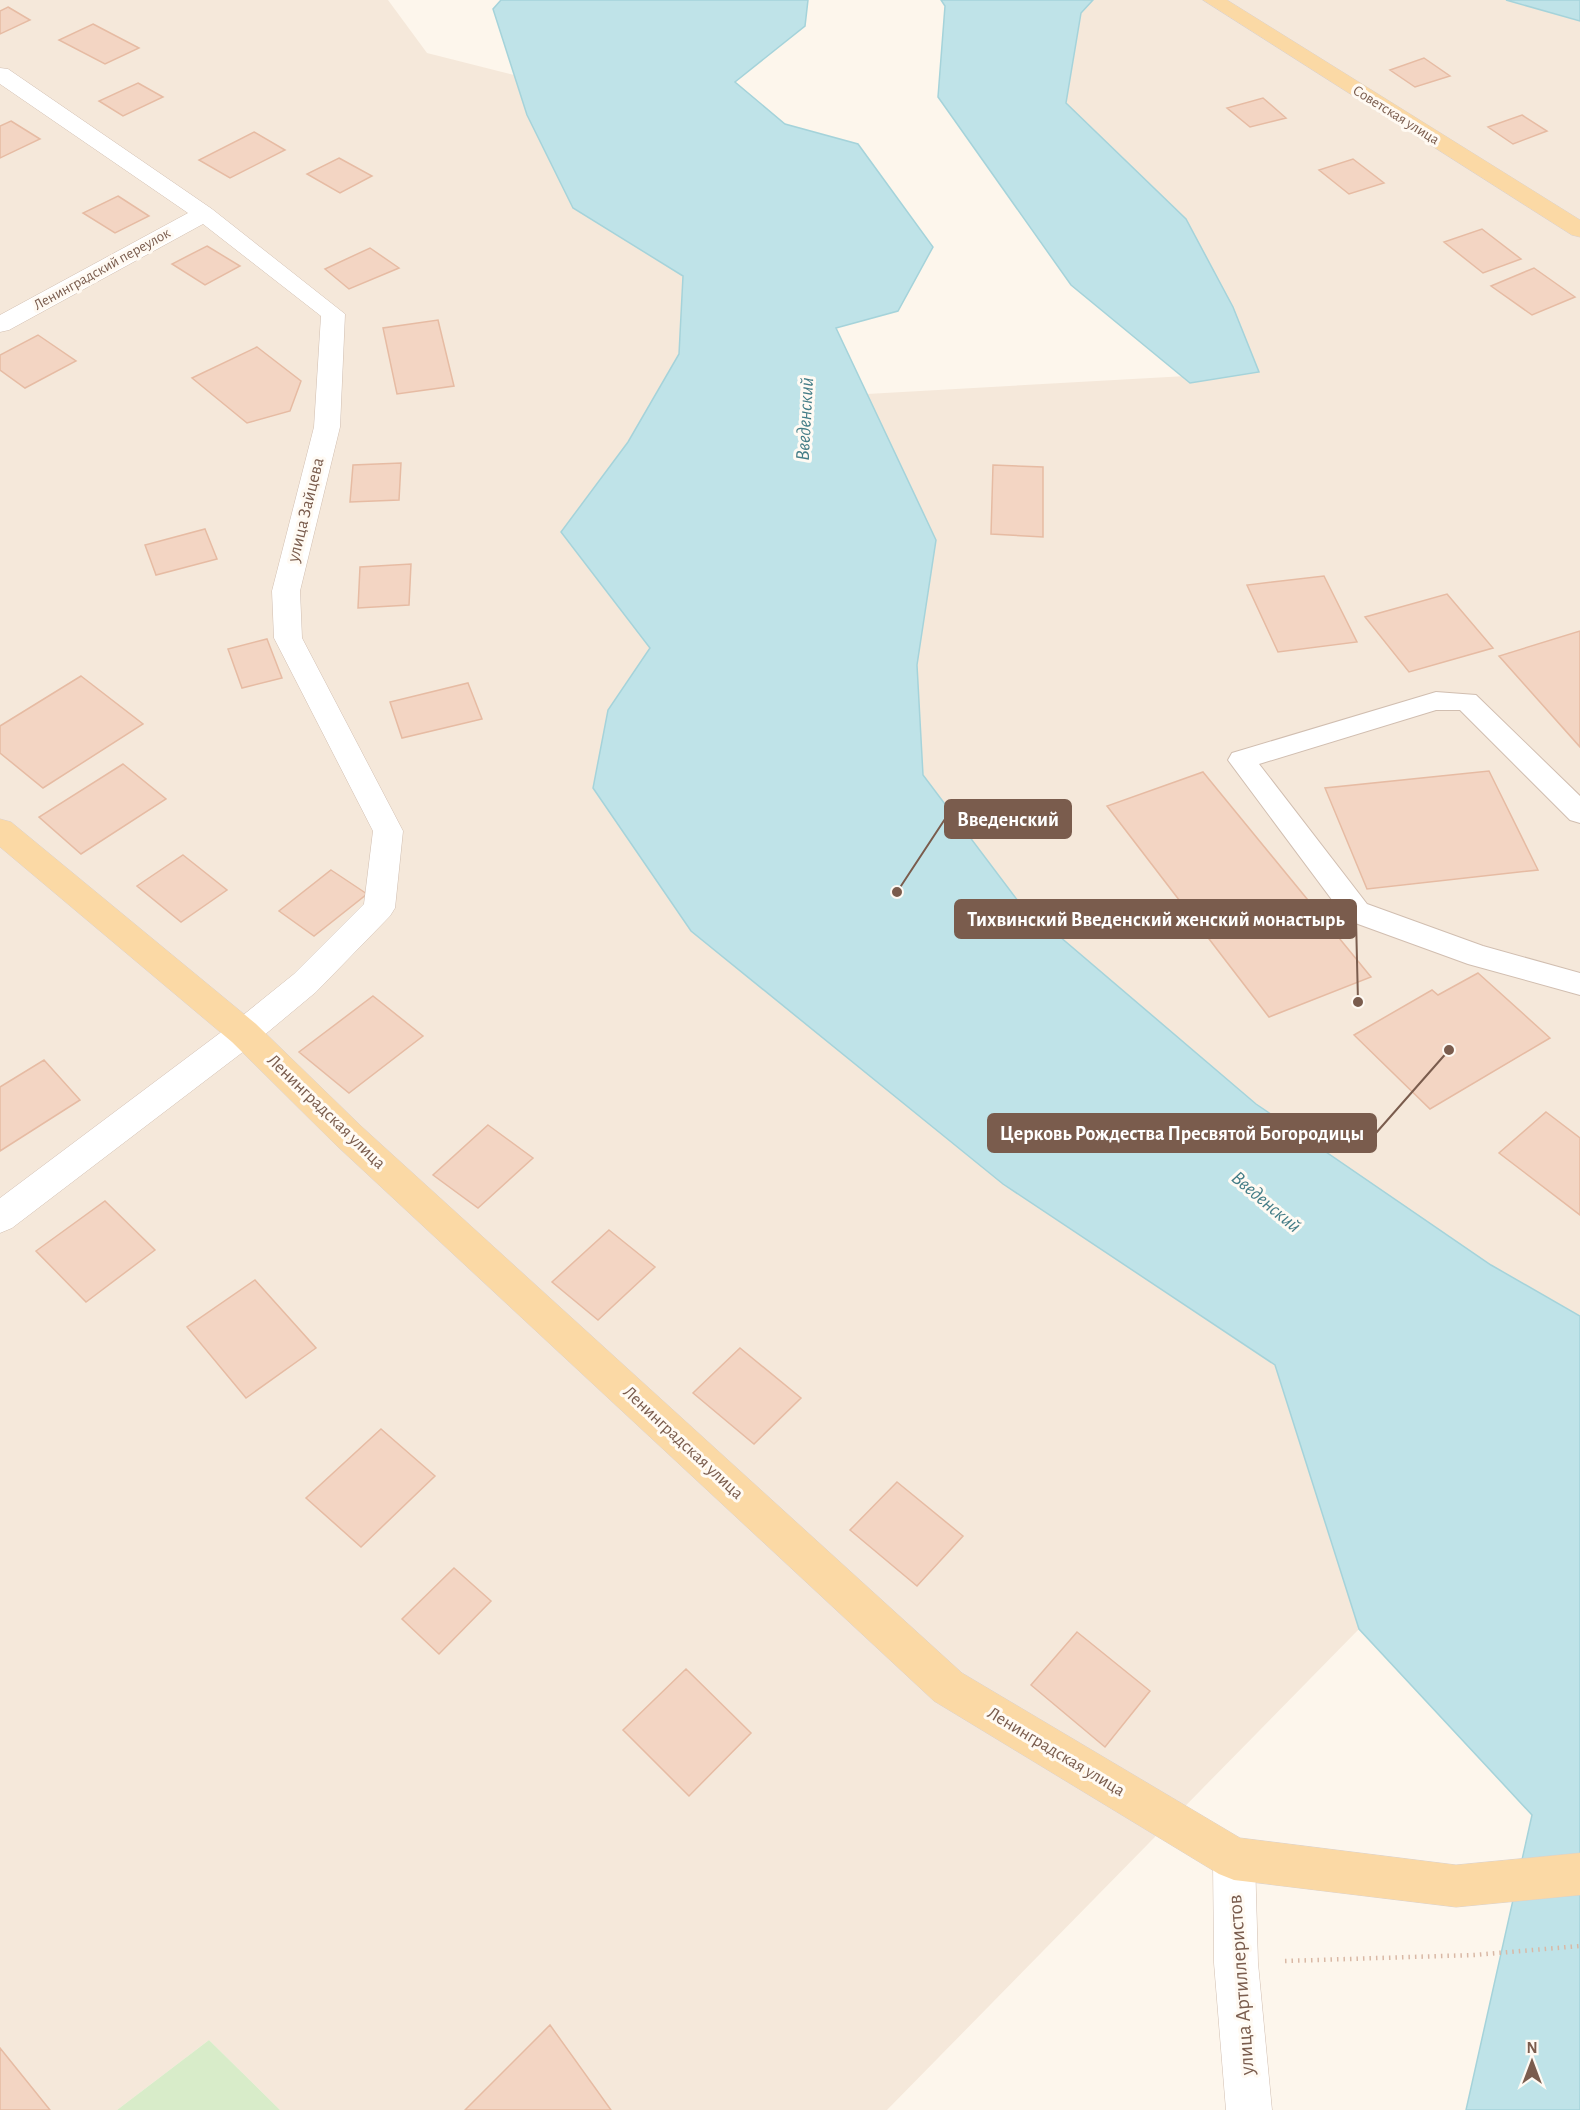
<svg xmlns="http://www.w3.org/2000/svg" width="1580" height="2110" font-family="'Alegreya Sans',sans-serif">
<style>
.residential{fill:#f5e8da}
.green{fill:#d8ecc9}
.water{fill:#bfe3e8;stroke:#a5d3da;stroke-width:1.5}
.building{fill:#f3d5c3;stroke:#e6bba3;stroke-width:1.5}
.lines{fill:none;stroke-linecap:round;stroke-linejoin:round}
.lane-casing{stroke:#d1beb0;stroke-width:2}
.street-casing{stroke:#d1beb0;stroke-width:1}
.primary-casing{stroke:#dad1cd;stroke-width:1}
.path{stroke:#d9b8a5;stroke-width:4.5;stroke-dasharray:1.5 5;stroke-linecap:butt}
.lane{fill:#fff;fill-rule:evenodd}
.street{fill:#fff;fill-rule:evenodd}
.primary{fill:#fbd9a5;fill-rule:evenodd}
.labels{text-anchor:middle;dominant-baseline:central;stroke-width:6;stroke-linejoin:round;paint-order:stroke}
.far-street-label{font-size:15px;fill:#7a5c4d;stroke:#fffaf3}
.street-label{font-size:18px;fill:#7a5c4d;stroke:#fffaf3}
.water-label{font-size:20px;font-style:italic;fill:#437c86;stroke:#fffaf3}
.near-street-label{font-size:21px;fill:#7a5c4d;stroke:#fffaf3}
.leader{fill:none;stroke:#7a5c4d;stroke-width:2}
.callout-dot{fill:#7a5c4d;stroke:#fffaf3;stroke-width:2}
.callout{fill:#7a5c4d;stroke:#7a5c4d;stroke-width:2}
.callout-label{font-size:20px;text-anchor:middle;font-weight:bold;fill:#fff}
</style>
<rect width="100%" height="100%" fill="#fdf6ec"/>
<path class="residential" d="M 0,0 L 388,0 L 427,53 L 514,75 L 542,146 L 573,208 L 683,276 L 679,354 L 628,442 L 561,532 L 650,648 L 608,710 L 593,788 L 691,931 L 1003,1184 L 1275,1365 L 1359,1629 L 887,2110 L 280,2110 L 209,2040 L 117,2110 L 0,2110 Z
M 1093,0 L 1506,0 L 1580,21 L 1580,1316 L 1491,1265 L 1256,1104 L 1018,901 L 923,775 L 917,665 L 936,540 L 867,394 L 1258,372 L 1186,219 L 1066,103 L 1081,13 Z"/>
<path class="green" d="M 209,2040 L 280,2110 L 117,2110 Z"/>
<path class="water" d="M 501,0 L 808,0 L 805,26 L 735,82 L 785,124 L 858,144 L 933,247 L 898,311 L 836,328 L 936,540 L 917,665 L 923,775 L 1018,901 L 1256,1104 L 1491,1265 L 1580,1316 L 1580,2110 L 1466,2110 L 1532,1815 L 1359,1629 L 1275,1365 L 1003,1184 L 691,931 L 593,788 L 608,710 L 650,648 L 561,532 L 628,442 L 679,354 L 683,276 L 573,208 L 527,115 L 493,9 Z
M 941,0 L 1093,0 L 1081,13 L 1066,103 L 1186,219 L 1233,307 L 1259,372 L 1190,383 L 1071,285 L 938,97 L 945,6 Z
M 1506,0 L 1580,0 L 1580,21 Z"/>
<path class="building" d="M 8,7 L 30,20 L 0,34 L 0,11 Z
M 93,24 L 139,48 L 105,64 L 59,40 Z
M 1424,58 L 1450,76 L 1415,87 L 1390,70 Z
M 138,83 L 163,97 L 123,116 L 99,101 Z
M 1263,98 L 1286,118 L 1250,127 L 1227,108 Z
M 1522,115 L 1547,131 L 1513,144 L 1488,127 Z
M 11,121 L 40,139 L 0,158 L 0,126 Z
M 254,132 L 285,150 L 230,178 L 199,160 Z
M 339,158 L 372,176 L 340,193 L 307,174 Z
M 1353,159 L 1384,183 L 1349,194 L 1319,170 Z
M 118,196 L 149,216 L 115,233 L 83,213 Z
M 1482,229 L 1521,259 L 1483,273 L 1444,242 Z
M 207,246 L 240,266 L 205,285 L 172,264 Z
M 370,248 L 399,268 L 349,289 L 325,269 Z
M 1534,268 L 1575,297 L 1532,315 L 1491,286 Z
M 438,320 L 454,386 L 397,394 L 383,328 Z
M 38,335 L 76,361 L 25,388 L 0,370 L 0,355 Z
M 257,347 L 301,381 L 290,411 L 247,423 L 192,378 Z
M 401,463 L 399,500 L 350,502 L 353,465 Z
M 993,465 L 1043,467 L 1043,537 L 991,534 Z
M 205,529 L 217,559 L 156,575 L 145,545 Z
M 411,564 L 409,605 L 358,608 L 360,567 Z
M 1324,576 L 1357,642 L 1278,652 L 1247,585 Z
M 1447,594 L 1493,648 L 1409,672 L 1365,617 Z
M 1580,631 L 1580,747 L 1499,656 Z
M 267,639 L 282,678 L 242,688 L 228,649 Z
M 81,676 L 143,724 L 43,788 L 0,753 L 0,726 Z
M 468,683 L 482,719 L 402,738 L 390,702 Z
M 123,764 L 166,799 L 81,854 L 39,817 Z
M 1489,771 L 1538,870 L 1367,889 L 1325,788 Z
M 1203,772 L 1371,977 L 1269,1017 L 1107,806 Z
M 183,855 L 227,890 L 181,922 L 137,886 Z
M 331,870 L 367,894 L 314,936 L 279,911 Z
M 1478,973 L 1550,1038 L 1430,1109 L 1354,1035 L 1432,990 L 1438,995 Z
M 373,996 L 423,1036 L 349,1093 L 299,1052 Z
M 44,1060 L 80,1100 L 0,1151 L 0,1087 Z
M 1546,1112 L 1580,1138 L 1580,1215 L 1499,1153 Z
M 488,1125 L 533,1158 L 478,1208 L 433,1175 Z
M 105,1201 L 155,1250 L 86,1302 L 36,1251 Z
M 609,1230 L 655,1267 L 598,1320 L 552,1282 Z
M 255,1280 L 316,1348 L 246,1398 L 187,1327 Z
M 740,1348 L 801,1398 L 754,1444 L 693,1393 Z
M 381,1429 L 435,1476 L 361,1547 L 306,1498 Z
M 897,1482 L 963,1536 L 917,1586 L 850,1530 Z
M 454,1568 L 491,1601 L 439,1654 L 402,1619 Z
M 1077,1632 L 1150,1691 L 1105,1747 L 1031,1685 Z
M 686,1669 L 751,1733 L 689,1796 L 623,1730 Z
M 550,2025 L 611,2110 L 465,2110 Z
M 0,2048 L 50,2110 L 0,2110 Z"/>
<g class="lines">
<g class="lane-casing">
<path id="lane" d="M 1436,692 L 1476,695 L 1580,796 L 1580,823 L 1570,820 L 1460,710 L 1436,710 L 1259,764 L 1367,904 L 1483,946 L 1580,973 L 1580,995 L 1468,964 L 1347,920 L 1228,760 L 1232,753 Z"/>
</g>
<g class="street-casing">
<path id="street" d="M 0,68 L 8,69 L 212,209 L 345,314 L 340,427 L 300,591 L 302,638 L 403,831 L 395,908 L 390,916 L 316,992 L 256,1042 L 12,1228 L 0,1233 L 0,1198 L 232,1024 L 294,974 L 364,904 L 373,831 L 274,638 L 272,591 L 314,427 L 321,316 L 203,224 L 9,330 L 0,332 L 0,315 L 188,213 L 0,84 Z
M 1234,1838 L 1249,1844 L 1255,1859 L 1258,1963 L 1272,2110 L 1226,2110 L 1214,1963 L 1213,1859 L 1219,1844 Z"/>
</g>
<g class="primary-casing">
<path id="primary" d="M 1203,0 L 1227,0 L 1580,220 L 1580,237 L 1572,235 Z
M 0,819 L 11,822 L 256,1024 L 361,1126 L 962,1673 L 1240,1838 L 1456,1865 L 1580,1853 L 1580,1895 L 1456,1907 L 1234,1880 L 1219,1874 L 934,1701 L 337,1146 L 232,1042 L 0,847 Z"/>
</g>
<path class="path" d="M 1285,1961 L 1474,1955 L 1580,1946"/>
<use href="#lane" class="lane"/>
<use href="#street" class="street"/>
<use href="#primary" class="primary"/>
</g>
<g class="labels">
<g class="far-street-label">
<text transform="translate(1396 115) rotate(32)">Советская улица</text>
<text transform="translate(102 269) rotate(-29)">Ленинградский переулок</text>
</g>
<g class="street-label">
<text transform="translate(306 510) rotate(-76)">улица Зайцева</text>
<text transform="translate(326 1112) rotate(44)">Ленинградская улица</text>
<text transform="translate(683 1443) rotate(43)">Ленинградская улица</text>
<text transform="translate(1056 1752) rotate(31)">Ленинградская улица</text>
</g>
<g class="water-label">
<text transform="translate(805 419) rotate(-87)">Введенский</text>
<text transform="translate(1266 1202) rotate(40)">Введенский</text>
</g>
<g class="near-street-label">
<text transform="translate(1241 1985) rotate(-94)">улица Артиллеристов</text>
</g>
</g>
<path class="leader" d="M897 892L945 819M1358 1002L1356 919M1449 1050L1376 1133"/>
<g class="callout-dot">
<circle cx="897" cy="892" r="6"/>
<circle cx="1358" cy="1002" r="6"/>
<circle cx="1449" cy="1050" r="6"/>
</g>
<g class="callout">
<rect x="945" y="800" width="126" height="38" rx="6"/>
<rect x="955" y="900" width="401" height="38" rx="6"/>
<rect x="988" y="1114" width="388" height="38" rx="6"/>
</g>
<g class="callout-label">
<text x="1008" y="826">Введенский</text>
<text x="1156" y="926">Тихвинский Введенский женский монастырь</text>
<text x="1182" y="1140">Церковь Рождества Пресвятой Богородицы</text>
</g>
<g transform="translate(1532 2062)" stroke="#fffaf3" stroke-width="4.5" paint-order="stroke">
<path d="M0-4.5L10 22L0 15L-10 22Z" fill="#7a5c4d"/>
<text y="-9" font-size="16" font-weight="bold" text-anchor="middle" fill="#7a5c4d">N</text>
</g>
</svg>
